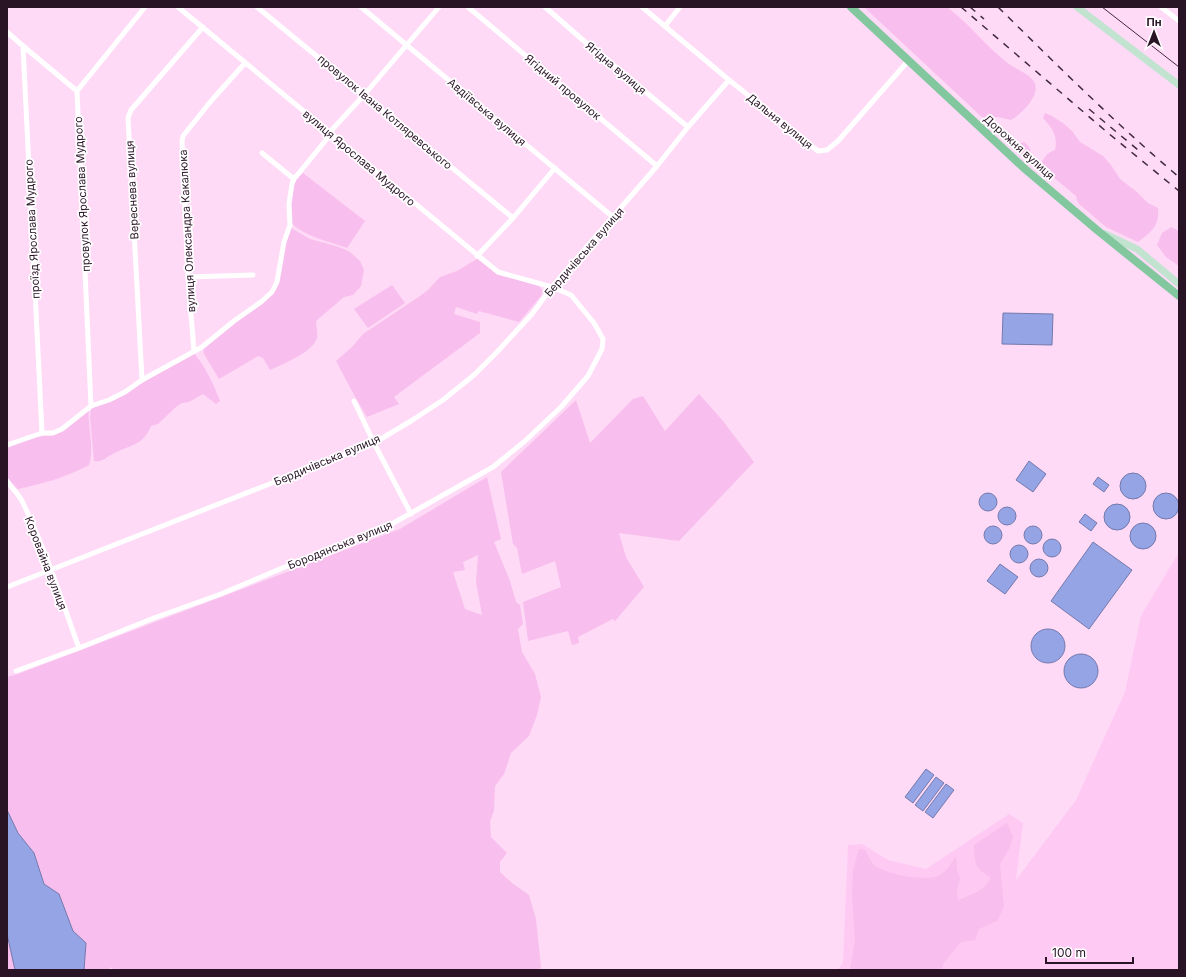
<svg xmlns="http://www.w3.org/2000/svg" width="1186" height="977" font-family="Inter,sans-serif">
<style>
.built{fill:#fec9f3}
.green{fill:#f8beed;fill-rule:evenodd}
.water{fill:#94a4e5;stroke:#7479ac}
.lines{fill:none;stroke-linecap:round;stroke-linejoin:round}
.street{stroke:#fff;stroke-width:5}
.secondary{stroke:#c1e3cf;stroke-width:7}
.primary{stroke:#83c79f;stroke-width:8}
.tram{stroke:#412a3e;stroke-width:1}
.rail{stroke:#412a3e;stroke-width:1.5;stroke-dasharray:7 7;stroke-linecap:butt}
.labels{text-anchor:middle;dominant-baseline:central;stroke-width:3.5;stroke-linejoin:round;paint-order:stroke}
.street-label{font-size:11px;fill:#291426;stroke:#fff}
</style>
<rect width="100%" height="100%" fill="#fedaf7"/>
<path class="built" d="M 1179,552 L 1179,970 L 837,970 L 843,963 L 848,845 L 862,844 L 888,860 L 926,869 L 1009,814 L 1023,823 L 1016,880 L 1076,800 L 1125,692 L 1141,616 Z"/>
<path class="green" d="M 864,7 L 947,7 C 970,24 986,47 1009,64 C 1016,69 1033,76 1035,84 C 1040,96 1020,115 1011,120 L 998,117 L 985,120 Z
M 1045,113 L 1052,116 L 1063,123 L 1072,131 L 1080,142 L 1103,156 L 1111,165 L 1120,179 L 1137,192 L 1148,203 L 1158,208 C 1160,226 1151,232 1138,242 L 1106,227 L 1078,203 L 1076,196 L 1040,166 C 1044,158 1046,153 1055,150 C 1058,136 1053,129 1043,118 Z
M 1024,142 C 1029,146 1031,148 1030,154 L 1026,157 L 1017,150 L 1016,147 L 1018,144 Z
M 303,173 L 365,221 L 347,248 C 328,241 306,237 291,223 C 291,211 289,190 296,180 C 298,178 301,175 303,173 Z
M 1171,227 L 1179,231 L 1179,266 L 1166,257 L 1157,245 L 1162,233 Z
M 291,228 L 310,239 L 339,247 L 350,252 L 360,261 L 364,270 L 361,286 L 353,295 L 344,297 L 316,321 C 316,326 318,333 317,338 C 313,352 283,364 270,370 L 263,358 L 258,356 L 219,379 L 204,354 L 203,348 L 273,293 L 286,242 Z
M 477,259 L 497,274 L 539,286 L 543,291 L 541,296 L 519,322 L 479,311 L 477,314 L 456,307 L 454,314 L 480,322 L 480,333 L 394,397 L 399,404 L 367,417 L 353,393 L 336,361 L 352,347 L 363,334 L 420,296 L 428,290 L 440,277 L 457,271 Z
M 392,285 L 405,303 L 368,328 L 354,309 Z
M 194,353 C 206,368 213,383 220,401 L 216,404 L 203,394 L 189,402 L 182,403 L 176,407 L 158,424 L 151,426 C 143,447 127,445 111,455 C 105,458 101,463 94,461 L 90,417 L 91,409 L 126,393 L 165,369 L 187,358 Z
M 699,394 L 723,421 L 754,462 L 679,541 L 619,533 L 626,557 L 644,587 L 615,621 L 613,619 L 578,637 L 579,643 L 572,645 L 568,631 L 528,641 L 523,602 L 561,587 L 555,561 L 522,574 L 517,548 L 513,544 L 501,472 L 576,400 L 590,443 L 633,399 L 643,396 L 665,431 Z
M 89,409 C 87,428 95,447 89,465 C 67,477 42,484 18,489 L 7,477 L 7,448 L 35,437 L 54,435 Z
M 487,477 L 501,539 L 494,542 L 510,581 L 516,602 L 520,605 L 523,624 L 518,629 L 522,652 L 535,674 L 541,697 L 537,715 L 529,736 L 511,753 L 504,774 L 495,786 L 494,811 L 490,821 L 491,837 L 507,853 L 500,862 L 500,872 L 512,883 L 529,895 L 536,919 L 541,967 L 540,970 L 113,970 L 112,967 L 108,970 L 84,970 L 86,943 L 73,931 L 59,894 L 44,884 L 34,853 L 18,833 L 7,810 L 7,677 L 18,674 L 400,529 ZM 478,555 L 476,582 L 482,615 L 465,609 L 453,572 L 465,570 L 463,562 Z
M 1007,823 L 1013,837 L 1009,849 L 1000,864 L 1004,907 L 997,921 L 979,929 L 975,940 L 961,942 L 943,964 L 942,970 L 850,970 L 855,939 L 852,895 L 853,870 L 859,849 L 865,850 C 868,854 870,861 873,864 C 883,874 922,881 935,877 C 945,875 951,864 956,856 L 957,870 L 960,878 L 957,890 L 958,900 C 971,895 984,891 991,878 C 974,867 975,864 974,845 Z
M 7,934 L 15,970 L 7,970 Z"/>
<path class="water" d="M 1003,313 L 1053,314 L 1052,345 L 1002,344 Z
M 1029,461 L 1046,474 L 1033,492 L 1016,480 Z
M1120 486a13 13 0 1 1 26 0a13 13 0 1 1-26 0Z
M 1098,477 L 1109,485 L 1104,492 L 1093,484 Z
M979 502a9 9 0 1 1 18 0a9 9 0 1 1-18 0Z
M1153 506a13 13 0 1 1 26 0a13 13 0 1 1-26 0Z
M1104 517a13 13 0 1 1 26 0a13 13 0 1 1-26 0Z
M998 516a9 9 0 1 1 18 0a9 9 0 1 1-18 0Z
M 1085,514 L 1097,523 L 1091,531 L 1079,522 Z
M1130 536a13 13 0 1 1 26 0a13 13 0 1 1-26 0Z
M984 535a9 9 0 1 1 18 0a9 9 0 1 1-18 0Z
M1024 535a9 9 0 1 1 18 0a9 9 0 1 1-18 0Z
M1043 548a9 9 0 1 1 18 0a9 9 0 1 1-18 0Z
M 1093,542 L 1132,570 L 1089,629 L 1051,601 Z
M1010 554a9 9 0 1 1 18 0a9 9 0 1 1-18 0Z
M1030 568a9 9 0 1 1 18 0a9 9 0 1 1-18 0Z
M 1000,564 L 1018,577 L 1005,594 L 987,581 Z
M1031 646a17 17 0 1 1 34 0a17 17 0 1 1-34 0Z
M1064 671a17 17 0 1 1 34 0a17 17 0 1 1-34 0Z
M 926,769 L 934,775 L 913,803 L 905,797 Z
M 936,777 L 944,783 L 923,811 L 915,805 Z
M 946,784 L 954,790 L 933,818 L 925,812 Z
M 7,810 L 18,833 L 34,853 L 44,884 L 59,894 L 73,931 L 86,943 L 84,970 L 15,970 L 7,934 Z"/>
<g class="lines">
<path class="street" d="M 257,7 L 513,218
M 361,7 L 613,217
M 468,7 L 657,166
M 545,7 L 584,41 L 688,127
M 642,7 L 729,80 L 818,151 L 827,150 L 838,141 L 908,61
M 1161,7 L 1179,21
M 665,26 L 680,7
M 7,32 L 23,46 L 42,433
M 23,46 L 77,91
M 262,153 L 294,179
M 477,256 L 513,218 L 555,168
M 188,277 L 253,275
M 194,351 L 188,277 L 182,141 L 183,136 L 211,101 L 245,63
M 142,380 L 128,118 L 131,110 L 203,27
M 354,401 L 374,443 L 411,514
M 91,406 L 77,91 L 145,7
M 7,445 L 42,433 L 53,433 L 62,429 L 91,406 L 109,400 L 125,392 L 142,380 L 202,347 L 234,321 L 261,302 L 272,292 L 277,282 L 284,242 L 290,225 L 289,204 L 292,184 L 294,179 L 326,140 L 329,133 L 364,95 L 439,7
M 7,481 C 12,489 19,494 23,503 C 45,548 62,601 79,648
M 7,587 L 374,443 L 411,421 L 443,400 L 474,375 L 497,352 L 532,314 L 552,287 L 657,166 L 688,127 L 729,80
M 16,671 L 79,648 L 154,618 L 221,594 L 292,564 L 381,530 L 493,467 L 525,441 L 561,407 L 588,376 L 602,349 L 603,339 L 594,323 L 571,295 L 552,287 L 498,272 L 178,7"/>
<path class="secondary" d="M 1077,7 L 1179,85
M 1105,234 L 1137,249 L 1179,284"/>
<path class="primary" d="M 851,7 L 1025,169 L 1097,230 L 1179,296"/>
<path class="tram" d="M 1102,7 L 1179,67"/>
<path class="rail" d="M 961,7 L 1108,133 L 1179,191
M 970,7 L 984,19
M 998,7 C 1057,65 1115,123 1179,177
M 1089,109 L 1138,150"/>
</g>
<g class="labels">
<g class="street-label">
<text transform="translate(616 68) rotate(40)">Ягідна вулиця</text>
<text transform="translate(563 87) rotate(40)">Ягідний провулок</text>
<text transform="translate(385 112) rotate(40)">провулок Івана Котляревського</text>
<text transform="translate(487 112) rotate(40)">Авдіївська вулиця</text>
<text transform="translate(780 121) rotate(39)">Дальня вулиця</text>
<text transform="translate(1019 147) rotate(42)">Дорожня вулиця</text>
<text transform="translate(359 158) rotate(40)">вулиця Ярослава Мудрого</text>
<text transform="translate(132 190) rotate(-93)">Вереснева вулиця</text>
<text transform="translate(82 194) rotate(-93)">провулок Ярослава Мудрого</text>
<text transform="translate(32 229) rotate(-93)">проїзд Ярослава Мудрого</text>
<text transform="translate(187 231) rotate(-93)">вулиця Олександра Какалюка</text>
<text transform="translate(584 252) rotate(-49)">Бердичівська вулиця</text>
<text transform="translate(327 460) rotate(-23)">Бердичівська вулиця</text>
<text transform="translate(340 545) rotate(-22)">Бородянська вулиця</text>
<text transform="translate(46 563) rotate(69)">Коровайна вулиця</text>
</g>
</g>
<rect width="1186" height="977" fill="none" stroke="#291426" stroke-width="16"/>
<g transform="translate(1154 32)" stroke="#ffffff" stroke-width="3" paint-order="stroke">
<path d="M0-3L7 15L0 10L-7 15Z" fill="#291426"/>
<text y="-6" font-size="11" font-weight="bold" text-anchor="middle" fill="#291426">Пн</text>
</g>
<path d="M1046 957v6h87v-6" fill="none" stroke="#291426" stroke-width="2"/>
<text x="1052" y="957" font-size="12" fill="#291426" stroke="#ffffff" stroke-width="3" paint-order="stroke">100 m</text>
</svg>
